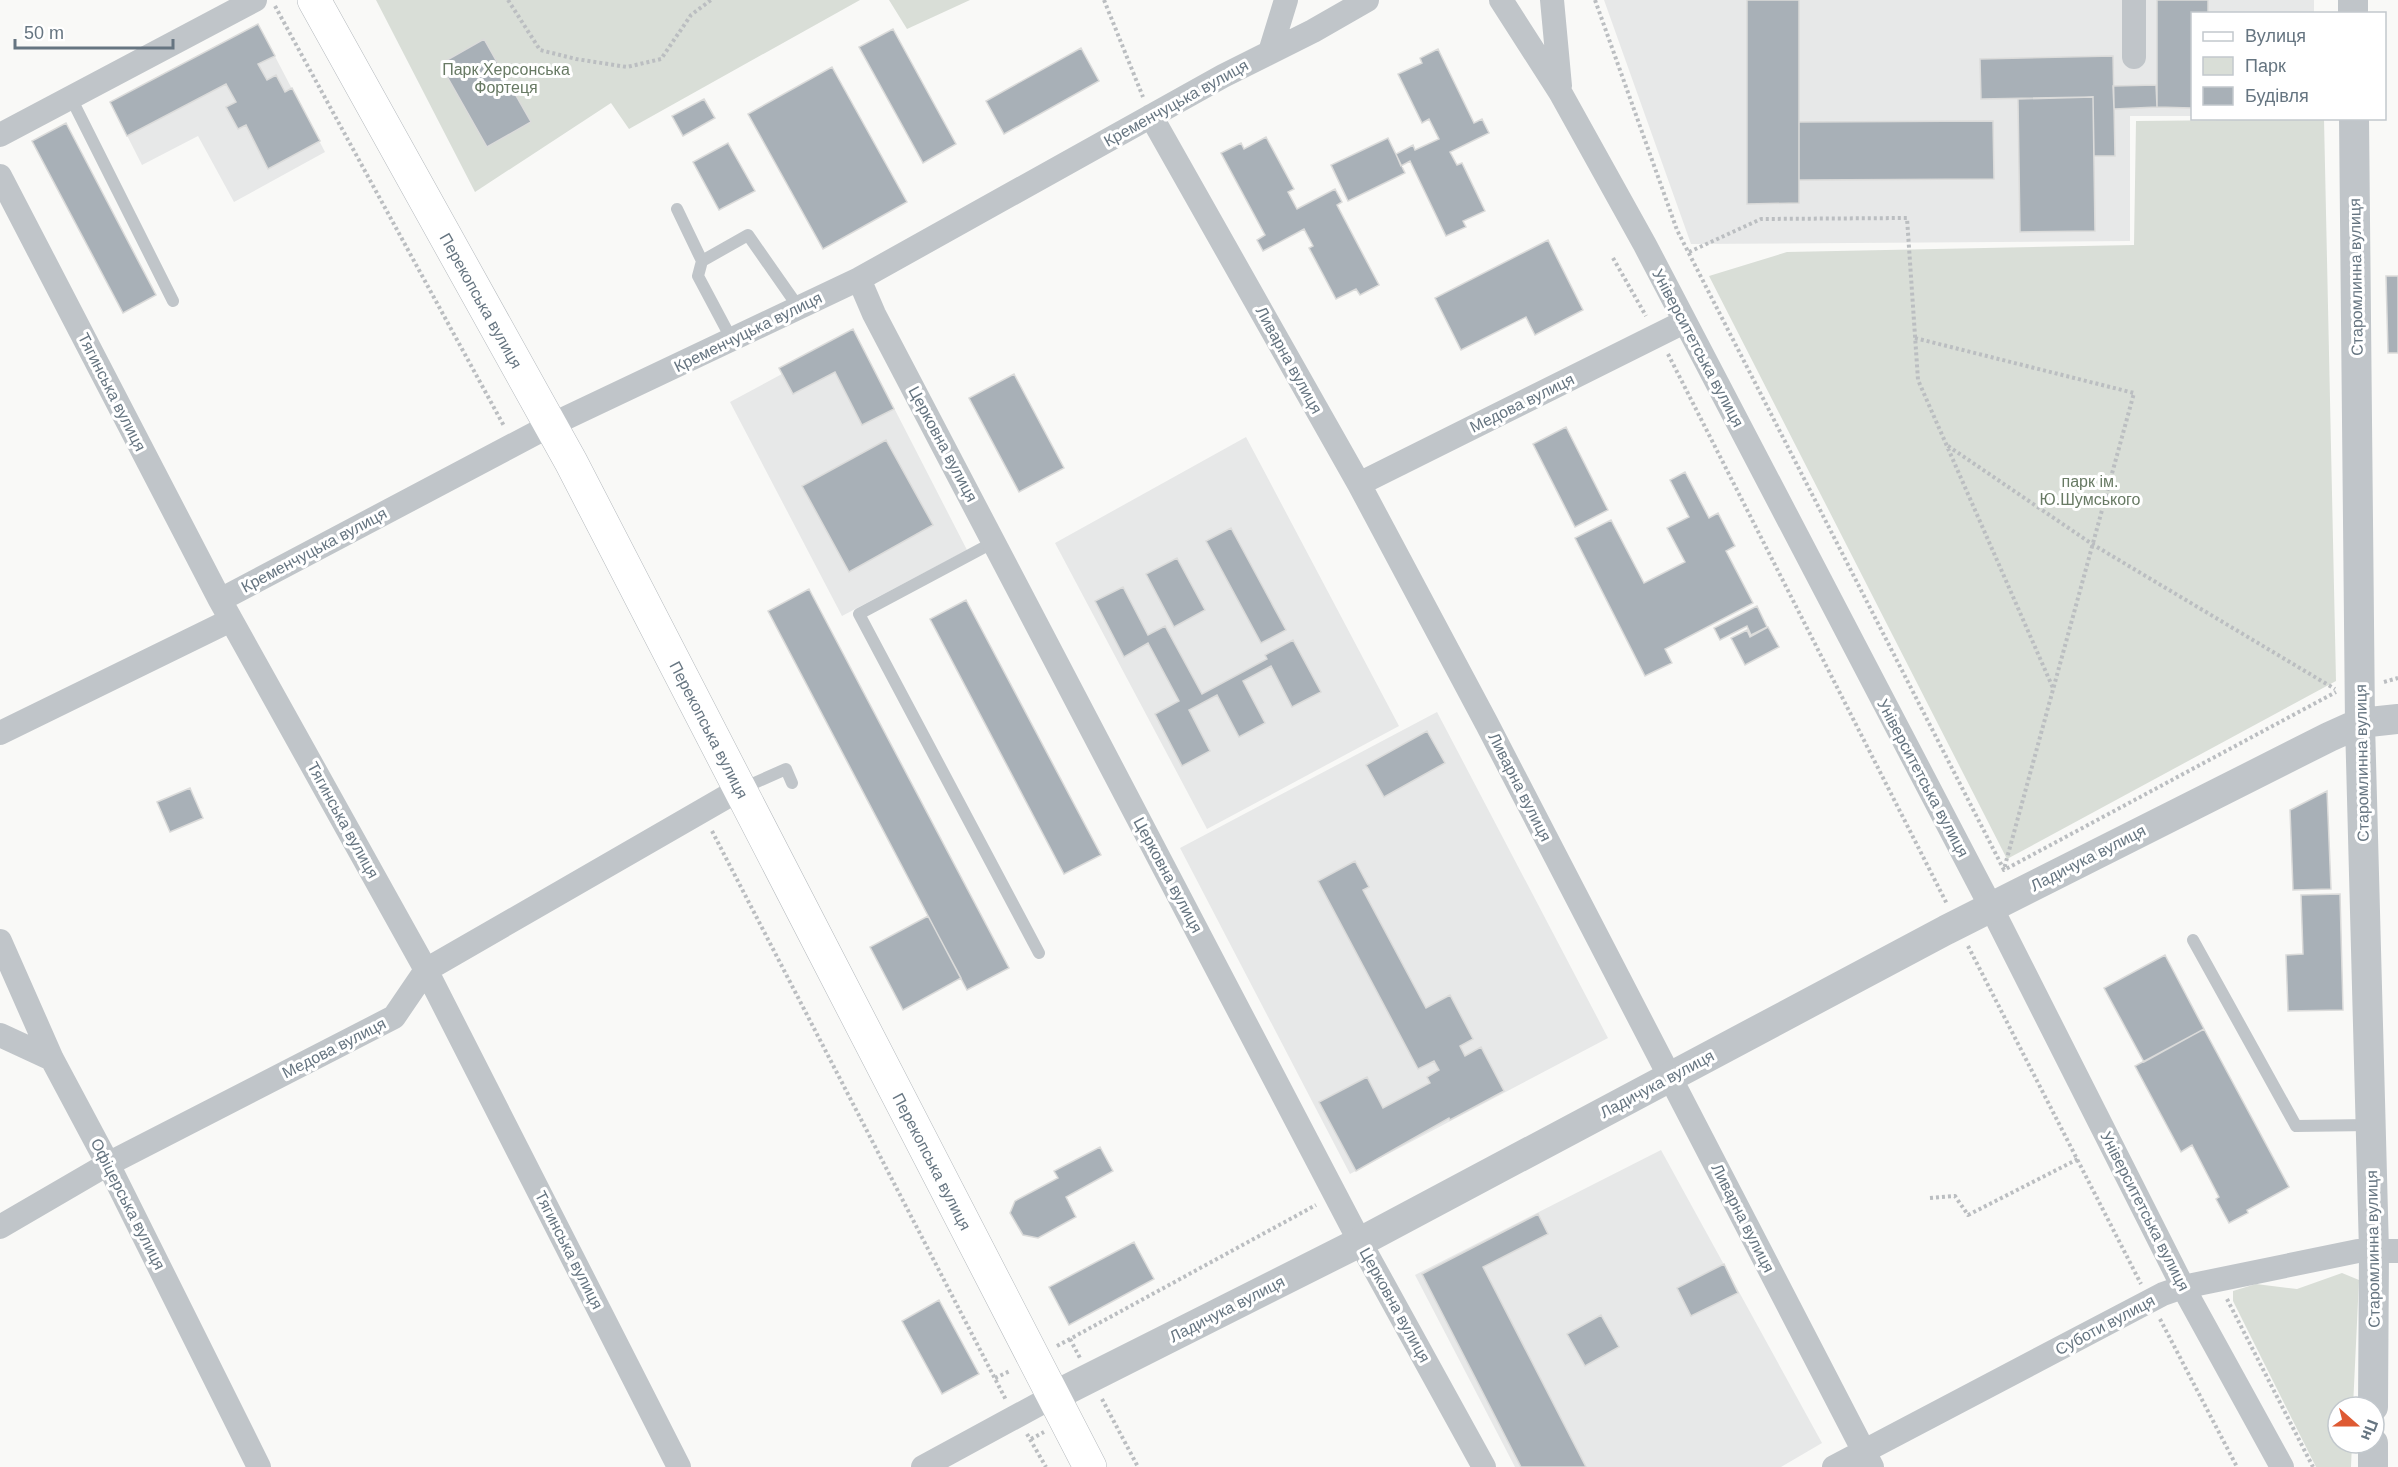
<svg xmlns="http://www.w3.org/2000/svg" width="2398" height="1467" font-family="Helvetica,sans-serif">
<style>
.built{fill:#e7e8e8}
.green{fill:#d9ded7}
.building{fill:#a8b0b7;stroke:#dbdbda;stroke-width:1.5}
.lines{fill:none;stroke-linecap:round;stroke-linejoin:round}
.primary-casing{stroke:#b4b9bd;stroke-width:34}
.path{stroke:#bbbec1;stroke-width:4;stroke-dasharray:3 3;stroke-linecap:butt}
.service{stroke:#c0c5c9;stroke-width:12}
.minor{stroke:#c0c5c9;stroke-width:24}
.tertiary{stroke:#c0c5c9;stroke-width:30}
.primary{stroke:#fff;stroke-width:33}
.labels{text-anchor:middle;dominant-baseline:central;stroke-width:6;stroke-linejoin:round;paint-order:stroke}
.park-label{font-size:16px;fill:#687a64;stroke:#fff}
.street-label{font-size:16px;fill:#667581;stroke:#fff}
</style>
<rect width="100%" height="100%" fill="#f9f9f7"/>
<path class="built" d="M 1604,0 L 2314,0 L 2314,13 L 2192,14 L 2192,116 L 2130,116 L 2130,241 L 1691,244 Z
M 258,24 L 325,152 L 234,202 L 198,136 L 142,165 L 110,102 Z
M 856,334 L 967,550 L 842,616 L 730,402 Z
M 1246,437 L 1399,726 L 1207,829 L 1055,543 Z
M 1437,712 L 1608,1038 L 1350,1174 L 1180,848 Z
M 1661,1150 L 1822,1443 L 1781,1467 L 1515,1467 L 1415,1275 Z"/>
<path class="green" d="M 376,0 L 860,0 L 629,129 L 611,103 L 475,192 Z
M 889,0 L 970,0 L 907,29 Z
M 2324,119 L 2336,681 L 2007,859 L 1709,276 L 1787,252 L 2134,245 L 2136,121 Z
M 2342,1273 L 2359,1280 L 2353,1407 L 2338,1407 L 2338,1443 L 2352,1443 L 2351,1467 L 2316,1467 L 2233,1301 L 2233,1291 L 2256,1284 L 2297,1289 Z"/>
<path class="building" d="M 1747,0 L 1799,0 L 1799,203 L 1747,204 Z
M 2157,0 L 2208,0 L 2208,14 L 2192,14 L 2192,108 L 2157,107 Z
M 258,24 L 275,56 L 258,64 L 267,80 L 276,75 L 285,92 L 292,88 L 320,141 L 268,169 L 246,125 L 238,129 L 226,107 L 236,102 L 226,84 L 127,136 L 110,102 Z
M 893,29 L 956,144 L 923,163 L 859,47 Z
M 484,39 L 531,122 L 487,147 L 440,64 Z
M 1081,48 L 1099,81 L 1004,134 L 986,101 Z
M 1438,49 L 1474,123 L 1482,119 L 1489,133 L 1450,152 L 1457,165 L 1462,163 L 1485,211 L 1463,221 L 1466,227 L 1446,236 L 1410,161 L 1401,166 L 1396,154 L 1413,145 L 1415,150 L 1439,139 L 1429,119 L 1422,123 L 1398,74 L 1422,63 L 1420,58 Z
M 2113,56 L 2115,156 L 2094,156 L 2093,97 L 1981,99 L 1980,59 Z
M 832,67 L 907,202 L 823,249 L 748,114 Z
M 2156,85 L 2157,107 L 2114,109 L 2113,86 Z
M 2093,97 L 2095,231 L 2020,232 L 2018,99 Z
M 704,99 L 715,118 L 683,136 L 672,116 Z
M 1993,121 L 1994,179 L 1799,180 L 1799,122 Z
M 66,123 L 156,295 L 123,313 L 32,141 Z
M 1266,137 L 1294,189 L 1288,192 L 1297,209 L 1335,189 L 1342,202 L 1337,205 L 1379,285 L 1360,295 L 1356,289 L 1336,299 L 1309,248 L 1313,246 L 1304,229 L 1263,251 L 1257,240 L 1265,235 L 1221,153 L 1241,143 L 1244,149 Z
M 1388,138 L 1405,173 L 1348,201 L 1331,165 Z
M 728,143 L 755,191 L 719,210 L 693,162 Z
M 1548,240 L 1583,310 L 1535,335 L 1526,317 L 1461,350 L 1435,298 Z
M 2386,276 L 2398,276 L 2398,353 L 2388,353 Z
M 853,329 L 894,409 L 862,425 L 835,372 L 793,394 L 779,368 Z
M 1014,374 L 1064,468 L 1019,492 L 969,398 Z
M 1566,427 L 1608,510 L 1575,527 L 1533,444 Z
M 886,440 L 933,525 L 849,572 L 802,486 Z
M 1685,472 L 1709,518 L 1718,513 L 1735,546 L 1726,551 L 1753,603 L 1665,649 L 1672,663 L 1645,676 L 1575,538 L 1611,520 L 1644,583 L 1685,562 L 1667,528 L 1689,517 L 1670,480 Z
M 1231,528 L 1286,630 L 1261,643 L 1206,541 Z
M 1177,558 L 1205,610 L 1174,627 L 1146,574 Z
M 1123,587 L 1148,635 L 1165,626 L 1202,694 L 1267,659 L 1265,655 L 1293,640 L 1321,692 L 1292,707 L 1271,666 L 1243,681 L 1265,723 L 1239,737 L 1217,695 L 1189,710 L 1210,751 L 1182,766 L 1155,714 L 1179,701 L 1148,643 L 1124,657 L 1095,601 Z
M 809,589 L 1009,968 L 967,990 L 768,611 Z
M 966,600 L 1101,855 L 1064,874 L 930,619 Z
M 1757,606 L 1767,627 L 1751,635 L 1747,626 L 1720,640 L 1714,628 Z
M 1768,627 L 1779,647 L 1745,665 L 1731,638 L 1747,630 L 1750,637 Z
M 1427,731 L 1445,763 L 1384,797 L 1366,765 Z
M 190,788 L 203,818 L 170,832 L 157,802 Z
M 2327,791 L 2331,889 L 2293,890 L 2290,810 Z
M 1355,861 L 1369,887 L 1363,890 L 1426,1008 L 1450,995 L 1473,1039 L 1460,1046 L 1465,1056 L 1481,1047 L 1504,1091 L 1450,1120 L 1449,1118 L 1356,1171 L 1319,1102 L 1367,1077 L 1383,1108 L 1430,1083 L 1427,1077 L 1439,1070 L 1434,1061 L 1418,1069 L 1318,881 Z
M 2340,894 L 2343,1010 L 2288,1011 L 2286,955 L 2303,954 L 2301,895 Z
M 928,916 L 961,978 L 903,1010 L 870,947 Z
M 2165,955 L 2204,1029 L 2144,1062 L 2104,988 Z
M 2204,1029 L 2289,1187 L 2247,1210 L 2248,1213 L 2229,1223 L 2216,1199 L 2219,1197 L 2192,1145 L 2181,1152 L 2135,1066 Z
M 1100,1147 L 1113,1171 L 1066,1197 L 1076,1217 L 1038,1238 L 1023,1235 L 1010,1213 L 1015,1201 L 1058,1178 L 1054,1171 Z
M 1538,1214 L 1548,1234 L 1483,1267 L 1586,1467 L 1521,1467 L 1422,1274 Z
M 1134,1242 L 1154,1279 L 1069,1325 L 1049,1287 Z
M 1724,1264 L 1738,1293 L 1691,1316 L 1677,1288 Z
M 939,1300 L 979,1374 L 942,1394 L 902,1321 Z
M 1601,1315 L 1619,1347 L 1585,1366 L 1567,1334 Z"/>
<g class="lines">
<g class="primary-casing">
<g id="primary">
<path id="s1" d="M 314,0 L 571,462 L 1090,1467"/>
</g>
</g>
<path class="path" d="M 508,0 L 540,50 L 576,59 L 627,67 L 661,59 L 691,15 L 711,0
M 1104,0 L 1143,97
M 1595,0 L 1677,230 L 2004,870 L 2336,692
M 275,6 L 504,426
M 1689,252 L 1761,219 L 1907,218 L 1918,380 L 2053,688
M 1613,258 L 1646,316
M 1915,338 L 2134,393 L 2004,869
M 1668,354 L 1947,904
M 1948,446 L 2092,544 L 2335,689
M 2384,682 L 2398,678
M 712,831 L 1006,1400
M 1968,946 L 2141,1284
M 1930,1198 L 1955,1196 L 1968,1215 L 2078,1159
M 2227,1299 L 2313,1467
M 2160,1319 L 2237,1467
M 1070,1339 L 1080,1358
M 1057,1346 L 1316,1205
M 995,1378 L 1010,1371
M 1102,1399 L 1138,1467
M 1027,1434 L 1046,1467
M 1031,1439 L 1044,1432"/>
<path class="service" d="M 71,98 L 173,301
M 677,209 L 702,261 L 698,276 L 732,340
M 702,261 L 748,235 L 799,308
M 994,542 L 859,614 L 1039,953
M 741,789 L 786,769 L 792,783
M 2193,940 L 2296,1126 L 2370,1125"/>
<path class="minor" d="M 1501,0 L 1560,92 L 1645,245 L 1991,907 L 2183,1287 L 2282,1467
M 1552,0 L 1560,86
M 2134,0 L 2134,57
M 1270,52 L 1286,0
M 1151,116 L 1359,484 L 1487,724 L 1872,1467
M 0,135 L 255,0
M 0,176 L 220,600 L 426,970 L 679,1467
M 859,279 L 874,314 L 1360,1242 L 1484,1467
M 1359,484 L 1684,322
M 220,600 L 551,425 L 859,279 L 1223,76 L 1313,31 L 1367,0
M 0,733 L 231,620
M 0,941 L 52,1059 L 108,1164 L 259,1467
M 0,1035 L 52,1059
M 0,1227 L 108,1164 L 394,1017 L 426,970 L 740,789
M 923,1467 L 1052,1397
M 1834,1467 L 2163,1294 L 2183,1287 L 2358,1251 L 2398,1251"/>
<path class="tertiary" d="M 2353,0 L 2353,14
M 2354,118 L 2360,723 L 2374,1251 L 2373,1407
M 1052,1397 L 1360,1242 L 1946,930 L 2329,737 L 2360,723 L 2398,719
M 2373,1467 L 2373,1443"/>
<use href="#primary" class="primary"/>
</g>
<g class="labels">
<g class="park-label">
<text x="506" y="69">Парк Херсонська<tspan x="506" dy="18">Фортеця</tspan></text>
<text x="2090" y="481">парк ім.<tspan x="2090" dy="18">Ю.Шумського</tspan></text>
</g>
<g class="street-label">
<text transform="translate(1176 103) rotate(-29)">Кременчуцька вулиця</text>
<text transform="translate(2356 277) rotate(-91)">Старомлинна вулиця</text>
<text stroke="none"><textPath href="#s1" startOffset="344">Перекопська вулиця</textPath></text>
<text transform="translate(748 332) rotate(-26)">Кременчуцька вулиця</text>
<text transform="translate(1698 348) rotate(62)">Університетська вулиця</text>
<text transform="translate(1289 360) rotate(61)">Ливарна вулиця</text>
<text transform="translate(112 392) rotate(63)">Тягинська вулиця</text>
<text transform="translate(1522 403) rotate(-26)">Медова вулиця</text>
<text transform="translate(943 444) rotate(62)">Церковна вулиця</text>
<text transform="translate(314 550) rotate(-28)">Кременчуцька вулиця</text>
<text stroke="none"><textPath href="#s1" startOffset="830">Перекопська вулиця</textPath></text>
<text transform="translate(2362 763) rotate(-91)">Старомлинна вулиця</text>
<text transform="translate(1923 778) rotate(62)">Університетська вулиця</text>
<text transform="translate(1520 787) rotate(63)">Ливарна вулиця</text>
<text transform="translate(343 820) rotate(61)">Тягинська вулиця</text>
<text transform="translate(2088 858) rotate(-27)">Ладичука вулиця</text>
<text transform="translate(1168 875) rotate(62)">Церковна вулиця</text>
<text transform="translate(334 1048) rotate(-27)">Медова вулиця</text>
<text transform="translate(1657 1084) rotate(-28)">Ладичука вулиця</text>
<text stroke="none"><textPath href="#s1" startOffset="1316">Перекопська вулиця</textPath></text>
<text transform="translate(128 1204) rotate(63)">Офіцерська вулиця</text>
<text transform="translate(2145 1211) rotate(63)">Університетська вулиця</text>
<text transform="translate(1743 1218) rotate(63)">Ливарна вулиця</text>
<text transform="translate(2373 1249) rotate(-91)">Старомлинна вулиця</text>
<text transform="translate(569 1250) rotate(63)">Тягинська вулиця</text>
<text transform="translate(1395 1305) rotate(61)">Церковна вулиця</text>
<text transform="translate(1227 1309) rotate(-27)">Ладичука вулиця</text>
<text transform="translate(2105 1325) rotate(-28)">Суботи вулиця</text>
</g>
</g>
<rect x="2191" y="12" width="195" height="108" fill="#ffffff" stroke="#c2c8cd" stroke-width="1.5"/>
<rect x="2203" y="32" width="30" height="9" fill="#ffffff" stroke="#c2c8cd" stroke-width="1.5"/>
<text x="2245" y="42" font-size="18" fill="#667581">Вулиця</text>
<rect x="2203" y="57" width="30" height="18" fill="#d9ded7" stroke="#c2c8cd" stroke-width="1.5"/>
<text x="2245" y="72" font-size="18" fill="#667581">Парк</text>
<rect x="2203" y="87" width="30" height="18" fill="#a8b0b7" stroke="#c2c8cd" stroke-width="1.5"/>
<text x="2245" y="102" font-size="18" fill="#667581">Будівля</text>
<g transform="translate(2356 1425) rotate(111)"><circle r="28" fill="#ffffff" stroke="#c2c8cd" stroke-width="1.5"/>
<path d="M0-4.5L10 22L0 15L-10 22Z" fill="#de5a33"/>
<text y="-9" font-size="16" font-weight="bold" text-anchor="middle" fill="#667581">Пн</text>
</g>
<path d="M15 39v9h158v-9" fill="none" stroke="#667581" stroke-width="3"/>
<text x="24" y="39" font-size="18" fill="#667581" stroke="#ffffff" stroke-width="4.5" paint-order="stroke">50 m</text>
</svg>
